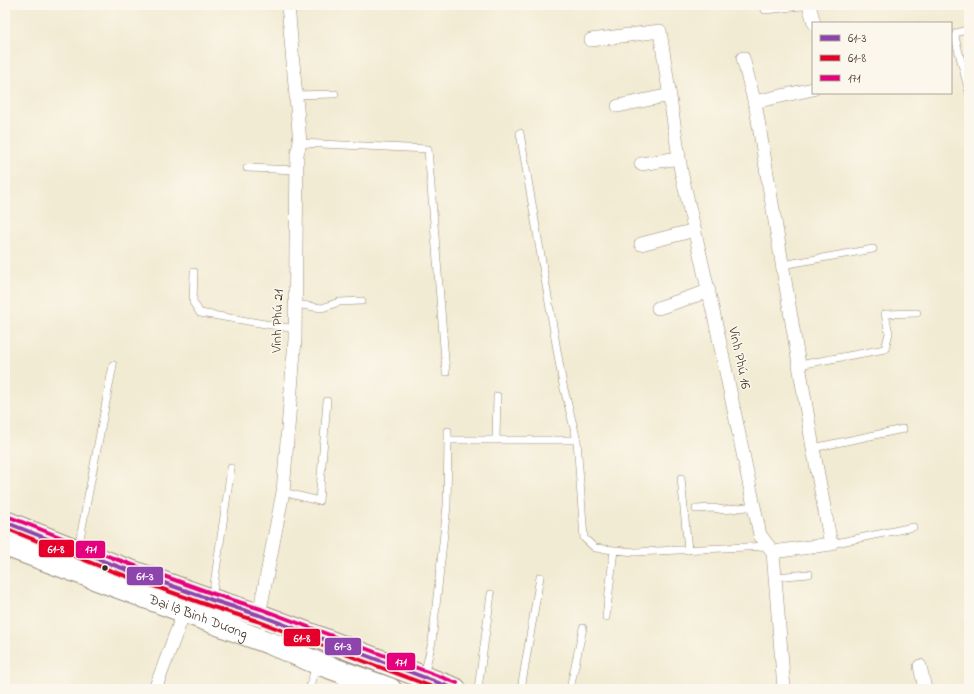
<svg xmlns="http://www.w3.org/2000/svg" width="974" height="694" font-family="'Indie Flower',sans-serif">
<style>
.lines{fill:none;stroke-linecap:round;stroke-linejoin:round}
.lane-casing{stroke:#968a78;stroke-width:8}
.street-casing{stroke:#968a78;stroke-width:14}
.highway-casing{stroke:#968a78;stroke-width:24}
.lane{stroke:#fff;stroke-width:7}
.street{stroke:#fff;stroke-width:13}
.highway{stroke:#fff;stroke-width:22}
.bus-1-casing{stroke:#fbf7ec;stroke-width:7}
.bus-2-casing{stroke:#fbf7ec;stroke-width:7}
.bus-3-casing{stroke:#fbf7ec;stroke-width:7}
.bus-1{stroke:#8e44ad;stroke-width:4}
.bus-2{stroke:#e4002b;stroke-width:4}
.bus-3{stroke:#e5007d;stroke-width:4}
.bus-dot{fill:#3b2a1e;stroke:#fbf7ec;stroke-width:1.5}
.labels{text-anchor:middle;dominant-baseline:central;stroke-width:3;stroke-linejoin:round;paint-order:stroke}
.street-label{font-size:14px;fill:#3b2a1e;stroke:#fbf7ec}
.line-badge{stroke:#fbf7ec;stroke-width:1.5}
.badge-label{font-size:11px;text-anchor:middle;font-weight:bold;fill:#fff}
</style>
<rect width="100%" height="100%" fill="#fbf7ec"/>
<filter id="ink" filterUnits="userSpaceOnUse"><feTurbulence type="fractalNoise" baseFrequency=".025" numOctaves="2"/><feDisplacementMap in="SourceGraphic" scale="8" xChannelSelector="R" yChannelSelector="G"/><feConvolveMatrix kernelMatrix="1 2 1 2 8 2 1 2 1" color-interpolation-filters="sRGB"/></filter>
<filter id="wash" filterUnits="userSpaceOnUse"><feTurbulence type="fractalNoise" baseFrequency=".012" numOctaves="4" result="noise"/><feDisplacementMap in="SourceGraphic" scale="16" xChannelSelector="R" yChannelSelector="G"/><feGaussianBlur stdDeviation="0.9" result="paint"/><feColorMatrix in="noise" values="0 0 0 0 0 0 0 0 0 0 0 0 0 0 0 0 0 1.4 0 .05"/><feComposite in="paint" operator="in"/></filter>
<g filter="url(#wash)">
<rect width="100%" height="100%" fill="#f2ebd3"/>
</g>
<g filter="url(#ink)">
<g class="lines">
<g class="lane-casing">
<path id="lane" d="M 763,5 L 765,10 L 811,5
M 969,29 L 956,33 L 955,37 L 969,92
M 295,95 L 335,94
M 300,143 L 428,149 L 446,372
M 247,168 L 297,170
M 782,265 L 873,249
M 194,272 L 193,302 L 200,313 L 295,329
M 295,304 L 322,308 L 339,302 L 362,301
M 799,365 L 885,349 L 889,333 L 885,314 L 917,313
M 448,431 L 448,440
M 496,439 L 497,396
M 577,440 L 584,538 L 595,548 L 635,552 L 768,546
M 813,448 L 903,429
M 681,478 L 688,550
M 283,492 L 319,501 L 327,401
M 696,509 L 713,508 L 724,510 L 754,506
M 831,544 L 913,527
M 78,549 L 113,365
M 775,577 L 809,574
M 212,598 L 231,468
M 606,617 L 614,550
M 424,675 L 432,642 L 447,506 L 448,440 L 577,440 L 563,385 L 520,133
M 309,689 L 316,665
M 340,689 L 346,675
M 478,689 L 491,594
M 521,689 L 540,577
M 570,689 L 583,628"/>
</g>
<g class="street-casing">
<path id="street" d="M 809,5 L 814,23
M 591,40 L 660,31 L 681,171 L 717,329 L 760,535 L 773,552 L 784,689
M 743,58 L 756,108 L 813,448 L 831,544 L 773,552
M 754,102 L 813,89
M 618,106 L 670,95
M 641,164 L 679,158
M 641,244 L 695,230
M 658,308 L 709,291
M 259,615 L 283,492 L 295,339 L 297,154 L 300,143 L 288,5
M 920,666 L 925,689
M 155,689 L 184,612"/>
</g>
<g class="highway-casing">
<g id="highway">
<path d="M 5,522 L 111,564 L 212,600 L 259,615 L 455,689"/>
<path id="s1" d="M 5,545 L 272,644 L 317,663 L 390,689"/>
</g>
</g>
<use href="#lane" class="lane"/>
<use href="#street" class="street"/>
<use href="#highway" class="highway"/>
<g class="bus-1-casing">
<path id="bus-1" d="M 5,522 L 111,564 L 212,600 L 259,615 L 455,689"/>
</g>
<g class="bus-2-casing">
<path id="bus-2" d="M 5,528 L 109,570 L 210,606 L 257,621 L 438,689"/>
</g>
<g class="bus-3-casing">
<path id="bus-3" d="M 7,516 L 113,558 L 214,594 L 261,609 L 457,683"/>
</g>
<use href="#bus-1" class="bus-1"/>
<use href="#bus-2" class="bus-2"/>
<use href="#bus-3" class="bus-3"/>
</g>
</g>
<circle class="bus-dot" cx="105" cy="568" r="3.5"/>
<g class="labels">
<g class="street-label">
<text transform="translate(278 321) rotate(-88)">Vĩnh Phú 21</text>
<text transform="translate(739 358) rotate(78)">Vĩnh Phú 16</text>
<text stroke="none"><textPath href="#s1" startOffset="206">Đại lộ Bình Dương</textPath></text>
</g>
</g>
<g class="line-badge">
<rect x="38" y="539" width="37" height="19" rx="4" fill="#e4002b"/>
<rect x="75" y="540" width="31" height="19" rx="4" fill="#e5007d"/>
<rect x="126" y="566" width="38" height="20" rx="4" fill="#8e44ad"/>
<rect x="283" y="628" width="38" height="19" rx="4" fill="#e4002b"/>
<rect x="324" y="637" width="38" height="19" rx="4" fill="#8e44ad"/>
<rect x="386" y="652" width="30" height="19" rx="4" fill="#e5007d"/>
</g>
<g class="badge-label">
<text x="56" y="553">61-8</text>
<text x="91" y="553">171</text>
<text x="145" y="580">61-3</text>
<text x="302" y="642">61-8</text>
<text x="343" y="650">61-3</text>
<text x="401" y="666">171</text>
</g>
<rect width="974" height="694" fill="none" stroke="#fbf7ec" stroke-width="20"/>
<rect x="812" y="22" width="140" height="72" fill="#fbf7ec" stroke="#aea59a"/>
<rect x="820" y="35" width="20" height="6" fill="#8e44ad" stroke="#aea59a"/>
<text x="848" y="42" font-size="12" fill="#3b2a1e">61-3</text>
<rect x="820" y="55" width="20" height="6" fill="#e4002b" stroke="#aea59a"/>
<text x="848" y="62" font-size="12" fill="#3b2a1e">61-8</text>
<rect x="820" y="75" width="20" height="6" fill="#e5007d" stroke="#aea59a"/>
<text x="848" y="82" font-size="12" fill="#3b2a1e">171</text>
</svg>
